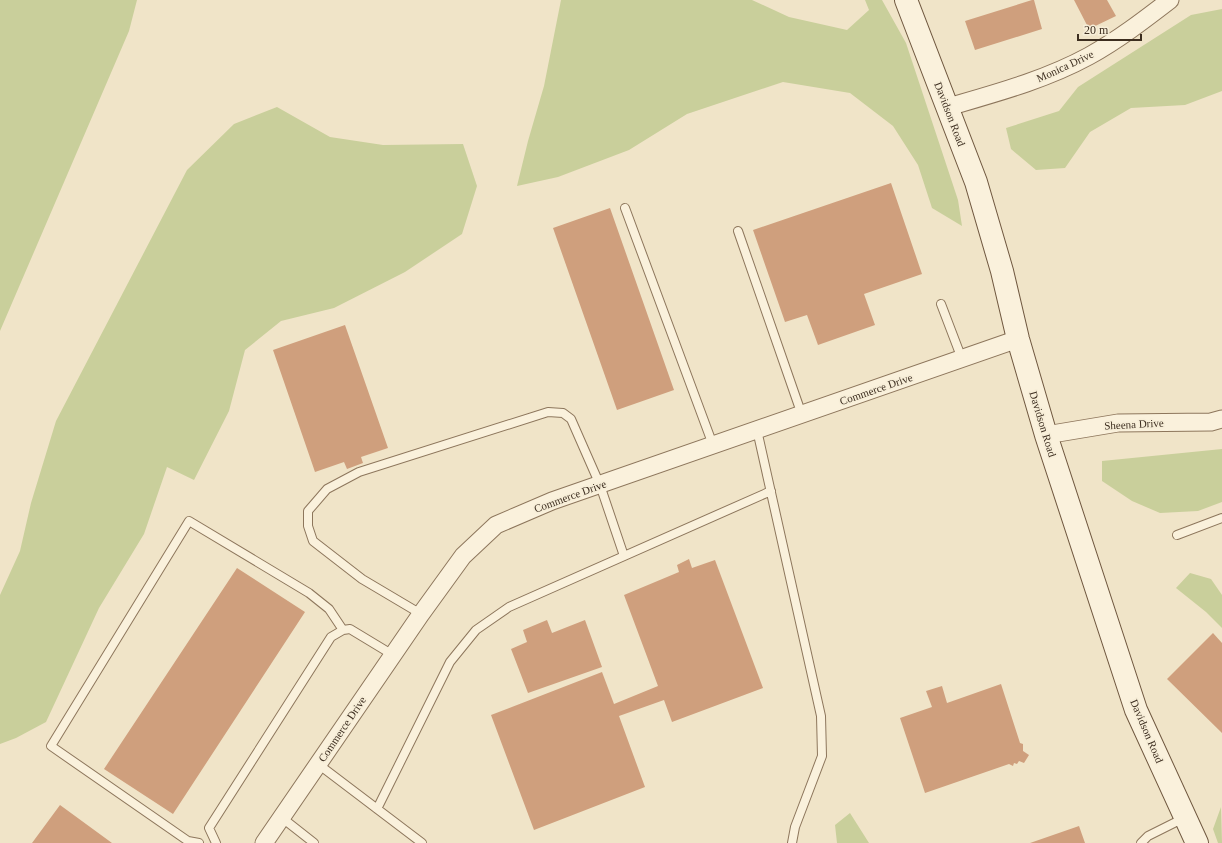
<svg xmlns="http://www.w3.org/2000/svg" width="1222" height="843" font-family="'Times New Roman',serif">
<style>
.green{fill:#c9cf9b}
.building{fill:#cf9f7d}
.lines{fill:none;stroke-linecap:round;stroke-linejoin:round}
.lane-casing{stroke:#8d765c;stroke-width:10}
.street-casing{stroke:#8d765c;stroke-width:19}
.secondary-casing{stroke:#6f573f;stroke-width:24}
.lane{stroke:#faf1dc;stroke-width:8}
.street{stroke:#faf1dc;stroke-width:17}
.secondary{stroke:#faf1dc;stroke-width:22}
.labels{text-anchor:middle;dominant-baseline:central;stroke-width:3.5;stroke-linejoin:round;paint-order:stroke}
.street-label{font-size:11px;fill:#3d2e20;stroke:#f7eed8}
</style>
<rect width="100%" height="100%" fill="#f0e4c8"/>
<path class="green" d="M 0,0 L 137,0 L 129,31 L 0,331 Z
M 561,0 L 752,0 L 789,17 L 847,30 L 869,10 L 865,0 L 882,0 L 906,43 L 958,200 L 962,226 L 932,208 L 918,165 L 893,126 L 850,93 L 783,82 L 687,114 L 629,150 L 558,177 L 517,186 L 528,141 L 544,86 Z
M 1222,9 L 1222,91 L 1185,105 L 1131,108 L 1090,132 L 1065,168 L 1036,170 L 1011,149 L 1006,128 L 1059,111 L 1078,87 L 1191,15 Z
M 277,107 L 330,137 L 383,145 L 463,144 L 477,186 L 462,234 L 405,272 L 334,308 L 281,321 L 245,350 L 229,411 L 194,480 L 167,467 L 144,534 L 99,608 L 46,722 L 16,738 L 0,744 L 0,595 L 20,551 L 31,503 L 56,421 L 187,170 L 234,124 Z
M 1222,449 L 1222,502 L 1198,511 L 1160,513 L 1132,501 L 1102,481 L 1102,461 Z
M 1190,573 L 1211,579 L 1222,595 L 1222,628 L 1206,612 L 1176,588 Z
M 1221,807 L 1222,843 L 1218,843 L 1213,829 Z
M 850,813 L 869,843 L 837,843 L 835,825 Z"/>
<path class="building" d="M 1032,0 L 1034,0 L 1042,29 L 975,50 L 965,21 Z
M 1074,0 L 1107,0 L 1116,16 L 1089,29 Z
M 891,183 L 922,274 L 864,294 L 875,325 L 818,345 L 807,315 L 785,322 L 753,230 Z
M 610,208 L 674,390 L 617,410 L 553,228 Z
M 345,325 L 388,448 L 361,457 L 363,463 L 347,469 L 344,462 L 315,472 L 273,350 Z
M 689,559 L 692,568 L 715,560 L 763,688 L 672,722 L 664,700 L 619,716 L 645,787 L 534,830 L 491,715 L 602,672 L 614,704 L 658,686 L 624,595 L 679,572 L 677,565 Z
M 237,568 L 305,612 L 173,814 L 104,769 Z
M 547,620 L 552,633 L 585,620 L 602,667 L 528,693 L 511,649 L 527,642 L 523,630 Z
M 1213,633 L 1222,643 L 1222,733 L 1167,679 Z
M 1001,684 L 1020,743 L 1023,744 L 1023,751 L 1029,755 L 1024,763 L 1019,761 L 1017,764 L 1014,763 L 1013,766 L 1009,764 L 925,793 L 900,718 L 932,707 L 926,691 L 942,686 L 947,703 Z
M 60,805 L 112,843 L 32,843 Z
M 1079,826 L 1085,843 L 1030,843 Z"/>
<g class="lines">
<g class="lane-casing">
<path id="lane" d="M 625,208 L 713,445
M 738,231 L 802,415
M 941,304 L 962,359
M 757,430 L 821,716 L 822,756 L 795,827 L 792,843
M 1177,535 L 1222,518
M 421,614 L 362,579 L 313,541 L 308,526 L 308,511 L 327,489 L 359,472 L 548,412 L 563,413 L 571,419 L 600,485 L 624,556
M 318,764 L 422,843
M 377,809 L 450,662 L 476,630 L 509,607 L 771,491
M 281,817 L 314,843
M 199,843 L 188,841 L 51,746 L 189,521 L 309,593 L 329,609 L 343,630
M 216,843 L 209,828 L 331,637 L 343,630 L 350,629 L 393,655
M 1141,843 L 1148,836 L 1184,818"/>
</g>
<g class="street-casing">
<path id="street" d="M 948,107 C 996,93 1045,80 1089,56 C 1118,40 1144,20 1170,0
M 1046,435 L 1118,423 L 1211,422 L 1222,419
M 264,843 L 421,614 L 463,556 L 496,525 L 552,501 L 1018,339"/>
</g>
<g class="secondary-casing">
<path id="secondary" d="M 906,0 L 976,182 L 1002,271 L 1018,339 L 1046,435 L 1136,710 L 1197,843"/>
</g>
<use href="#lane" class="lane"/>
<use href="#street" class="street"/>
<use href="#secondary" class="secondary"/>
</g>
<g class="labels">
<g class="street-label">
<text transform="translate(1065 66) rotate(-25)">Monica Drive</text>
<text transform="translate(950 114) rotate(69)">Davidson Road</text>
<text transform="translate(876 389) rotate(-19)">Commerce Drive</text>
<text transform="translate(1043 424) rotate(73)">Davidson Road</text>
<text transform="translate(1134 424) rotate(-3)">Sheena Drive</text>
<text transform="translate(570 496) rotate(-20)">Commerce Drive</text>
<text transform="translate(342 729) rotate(-56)">Commerce Drive</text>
<text transform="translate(1147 731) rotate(67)">Davidson Road</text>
</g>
</g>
<path d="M1078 34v6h63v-6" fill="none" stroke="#3d2e20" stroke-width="2"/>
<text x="1084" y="34" font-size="12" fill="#3d2e20" stroke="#f7eed8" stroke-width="3" paint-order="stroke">20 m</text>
</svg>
